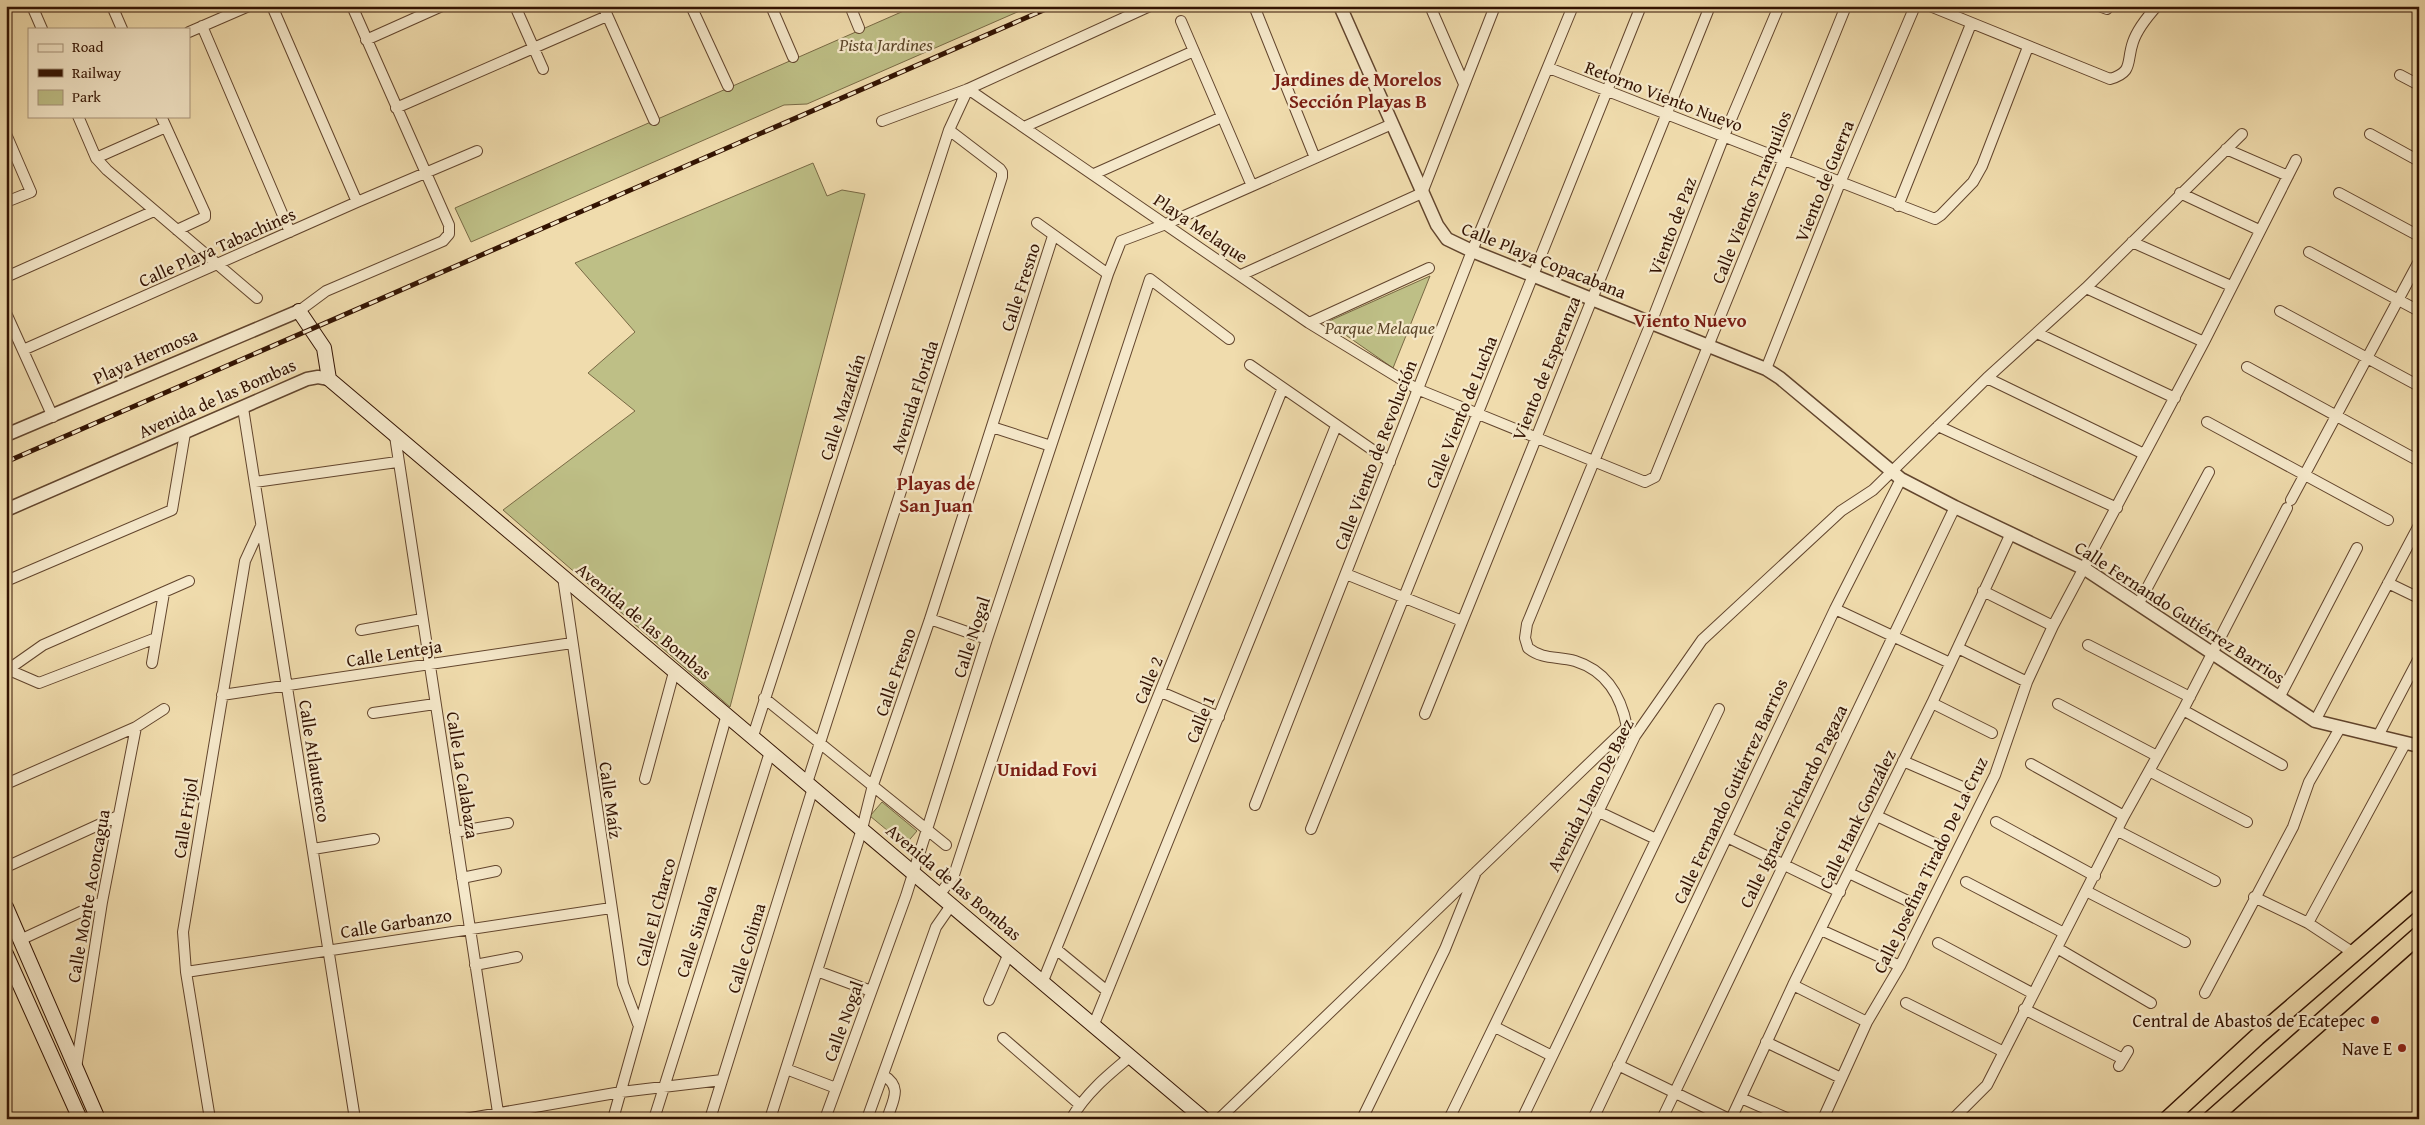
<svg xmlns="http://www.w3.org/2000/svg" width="2425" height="1125" font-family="'Gentium Book Plus',serif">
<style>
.green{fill:#bebf86;stroke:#786944}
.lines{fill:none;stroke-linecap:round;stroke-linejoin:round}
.minor-casing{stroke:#62452d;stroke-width:12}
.tertiary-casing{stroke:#62452d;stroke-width:15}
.secondary-casing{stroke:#331302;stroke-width:16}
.trunk-casing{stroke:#331302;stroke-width:19}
.minor{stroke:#f5e8ca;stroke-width:10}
.tertiary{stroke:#f5e8ca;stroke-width:12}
.secondary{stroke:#f5e8ca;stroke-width:14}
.trunk{stroke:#f0dcad;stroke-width:16}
.rail-casing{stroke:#331302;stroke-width:5}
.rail{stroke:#f5e8ca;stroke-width:3;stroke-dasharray:9;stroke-linecap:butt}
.poi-dot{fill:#8f2418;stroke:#f5e8ca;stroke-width:2}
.labels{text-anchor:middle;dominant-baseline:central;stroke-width:4.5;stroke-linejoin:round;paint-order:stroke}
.park-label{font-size:18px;font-style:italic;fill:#5d472a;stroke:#f5e8ca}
.street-label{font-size:18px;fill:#331302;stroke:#f5e8ca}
.poi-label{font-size:18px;fill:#331302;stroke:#f5e8ca;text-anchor:end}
.neighbourhood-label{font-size:19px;font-weight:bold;fill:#7a1f14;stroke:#f5e8ca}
</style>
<rect width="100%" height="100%" fill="#f0dcad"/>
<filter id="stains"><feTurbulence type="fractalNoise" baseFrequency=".004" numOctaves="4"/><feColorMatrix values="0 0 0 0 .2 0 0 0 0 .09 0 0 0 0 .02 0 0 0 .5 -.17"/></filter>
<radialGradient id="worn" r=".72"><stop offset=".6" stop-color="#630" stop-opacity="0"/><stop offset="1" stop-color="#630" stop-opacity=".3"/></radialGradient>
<path class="green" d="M 915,6 L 1031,6 L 807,104 L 784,105 L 471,242 L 455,208 Z
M 813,163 L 827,196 L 842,190 L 865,194 L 730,707 L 503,510 L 635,411 L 588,373 L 635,332 L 575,263 Z
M 1430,276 L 1393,368 L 1327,322 Z
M 882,802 L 917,831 L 905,845 L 870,816 Z"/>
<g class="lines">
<g class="minor-casing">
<path id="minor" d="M 32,6 L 42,29
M 112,6 L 122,29
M 272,6 L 357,202
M 515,6 L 543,69
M 603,6 L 654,120
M 691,6 L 728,86
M 771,6 L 793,57
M 850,6 L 859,28
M 1254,6 L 1315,158
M 1430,6 L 1464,84
M 1930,6 L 2110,79 C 2134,72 2126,62 2133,42 C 2137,30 2148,16 2157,6
M 2099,6 L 2107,9
M 1181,21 L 1252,186
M 202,26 L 290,232
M 189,32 L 249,6
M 366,40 L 442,6
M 1549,68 L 1935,219 L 1941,215 L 1973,182 L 1982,166 L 2028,47
M 2400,75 L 2419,85
M 968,89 L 1309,323 L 1417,389 L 1645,482 L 1655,477 L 1846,6
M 396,108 L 607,16
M 78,116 L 96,158 L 107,170 L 257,298
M 161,116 L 205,213 L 205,217 L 177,230
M 882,121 L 968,89 L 1150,6
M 1024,127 L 1194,51
M 6,134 L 31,192 L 6,202
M 2370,134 L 2419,161
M 2226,149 L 2288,176
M 96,158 L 166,127
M 1094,174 L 1222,117
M 2180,193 L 2259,230
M 2339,193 L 2419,236
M 1898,206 L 1971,24
M 1037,223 L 1108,274
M 2132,242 L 2231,286
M 2309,252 L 2419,311
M 1241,275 L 1422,193 L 1495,6
M 6,277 L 154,211
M 2086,288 L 2204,342
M 299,311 L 326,291 L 443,241 L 449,234 L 449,225 L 352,6
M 2280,311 L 2419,386
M 6,313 L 53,417
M 1309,323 L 1429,268
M 2037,333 L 2175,398
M 23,350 L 357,202 L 477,151
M 1250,365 L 1390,462
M 2247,367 L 2419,461
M 1766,369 L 1840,183 L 1915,6
M 1987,378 L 2144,454
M 243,408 L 355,1119
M 2207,422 L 2388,520
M 1938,426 L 2117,508
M 992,427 L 1051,446
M 395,436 L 499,1119
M 255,482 L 397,462
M 2291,500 L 2419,261
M 1346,574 L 1462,621
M 563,577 L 623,984 L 638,1024
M 6,581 L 172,510 L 185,433
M 2388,583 L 2419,598
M 1983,591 L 2053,626
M 2139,603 L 2209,472
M 1835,609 L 1950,663
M 930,619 L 987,639
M 361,630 L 422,619
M 2088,645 L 2190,697
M 1958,648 L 2027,682
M 152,663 L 164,593
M 9,670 L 39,683 L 156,638
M 6,671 L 43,645 L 189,581
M 1161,692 L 1219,717
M 222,695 L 572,643
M 2280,696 L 2357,548
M 764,698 L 946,845
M 1932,703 L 1992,733
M 2058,704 L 2157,756
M 2183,710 L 2282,765
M 373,713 L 435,704
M 1425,714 L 1710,6
M 2315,721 L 2419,525
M 1627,727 C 1621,696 1607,671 1575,661 C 1558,656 1543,660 1528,648 L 1525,638 L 1527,624 L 1651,323 L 1724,136 L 1779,6
M 753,736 L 949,130 L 968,89
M 2378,736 L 2419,658
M 1903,761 L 1965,788
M 2031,764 L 2124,816
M 2149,771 L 2247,822
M 645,779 L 674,672
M 807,783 L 1002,177 L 1002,172 L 1000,169 L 949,130
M 6,784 L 136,727 L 164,709
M 1255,805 L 1472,251 L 1573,6
M 1597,811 L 1656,839
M 1877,816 L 1938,845
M 1996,822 L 2095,876
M 1311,829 L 1641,6
M 2118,831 L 2215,881
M 455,832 L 508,823
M 1727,837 L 1840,892
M 313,849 L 374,839
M 6,867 L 118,816
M 1849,873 L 1910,902
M 462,878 L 496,871
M 1966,882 L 2064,933
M 2086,891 L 2185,942
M 940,894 L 954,875 L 1150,279 L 1229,339
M 2254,897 L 2308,923 L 2355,954
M 2308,923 L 2405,744
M 1821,930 L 1900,966
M 20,940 L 102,902
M 1938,943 L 2032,993
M 2057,948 L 2151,1003
M 1056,949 L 1107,991
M 475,965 L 517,957
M 817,971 L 871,991
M 186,972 L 611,908
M 1043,981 L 1282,390
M 1793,985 L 1867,1022
M 2205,993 L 2293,827 L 2309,782 L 2340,728
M 989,1000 L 1009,953
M 1906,1003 L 2004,1052
M 2024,1009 L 2123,1059
M 1094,1024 L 1336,426
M 1495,1027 L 1552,1056
M 1003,1038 L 1079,1104
M 1766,1042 L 1841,1078
M 1618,1065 L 1729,1119
M 2119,1066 L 2128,1051
M 76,1068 L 102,902 L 136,727
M 786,1069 L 836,1088
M 883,1075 C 903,1087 893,1100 887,1119
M 1741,1098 L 1789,1119
M 210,1119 L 186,972 L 183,932 L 245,561 L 261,526
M 465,1119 L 621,1092 L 722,1080
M 613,1119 L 727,714
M 654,1119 L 770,752
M 710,1119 L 813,788
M 770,1119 L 862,829 L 873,785 L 930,619 L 1053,236
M 825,1119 L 906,896 L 987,639 L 1108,274 L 1121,241 L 1166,224 L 1392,124
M 867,1119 L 936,927 L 952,904
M 1071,1119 C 1086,1093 1108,1075 1131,1056
M 1219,1119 L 1627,727 L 1631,731
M 1362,1119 L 1445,949 L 1476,872
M 1449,1119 L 1635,736 L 1702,640 L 1841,511 L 1873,490 L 1987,378 L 2086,288 L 2242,134
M 1522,1119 L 1719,709
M 1593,1119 L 1835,609 L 1901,479
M 1662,1119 L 1955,507
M 1731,1119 L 1793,985 L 1932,703 L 2011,533
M 1823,1119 L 1867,1022 L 1900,966 L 1995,775 L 2027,682 L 2053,626 L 2204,342 L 2296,160
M 1953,1119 L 1987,1085 L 2124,816 L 2183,710 L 2287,508"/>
</g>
<g class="tertiary-casing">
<path id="tertiary" d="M 1340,6 L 1437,225 L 1447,239 L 1472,251 L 1766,369 L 1780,378 L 1901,479 L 1955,507 L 2085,569 L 2315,721 L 2419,746
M 6,435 L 299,311
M 6,510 L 307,379 L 318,377 L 329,379"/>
</g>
<g class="secondary-casing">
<path id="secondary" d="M 299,311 L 324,348 L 329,379 L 1204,1119
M 6,907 L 98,1119
M 6,954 L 80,1119"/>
</g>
<g class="trunk-casing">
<path id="trunk" d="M 2168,1119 L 2257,1037 L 2419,897
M 2211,1119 L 2419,935"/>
</g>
<use href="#minor" class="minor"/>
<use href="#tertiary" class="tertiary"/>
<use href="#secondary" class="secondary"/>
<use href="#trunk" class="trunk"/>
<g class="rail-casing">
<path id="rail" d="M 6,462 L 1053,6"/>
</g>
<use href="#rail" class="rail"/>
</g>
<g class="poi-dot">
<circle cx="2375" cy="1020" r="5"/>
<circle cx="2402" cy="1048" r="5"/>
</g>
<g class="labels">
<g class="park-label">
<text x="886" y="44">Pista Jardines</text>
<text x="1380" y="327">Parque Melaque</text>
</g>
<g class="street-label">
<text transform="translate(1664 96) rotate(21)">Retorno Viento Nuevo</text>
<text transform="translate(1824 181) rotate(-68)">Viento de Guerra</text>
<text transform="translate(1751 197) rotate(-68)">Calle Vientos Tranquilos</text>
<text transform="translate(1672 226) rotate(-69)">Viento de Paz</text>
<text transform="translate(1201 228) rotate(34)">Playa Melaque</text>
<text transform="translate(217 247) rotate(-24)">Calle Playa Tabachines</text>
<text transform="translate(1544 260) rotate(22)">Calle Playa Copacabana</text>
<text transform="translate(1020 287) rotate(-72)">Calle Fresno</text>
<text transform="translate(145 356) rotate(-24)">Playa Hermosa</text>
<text transform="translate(1546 368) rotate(-68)">Viento de Esperanza</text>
<text transform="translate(914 397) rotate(-72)">Avenida Florida</text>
<text transform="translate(217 398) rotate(-24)">Avenida de las Bombas</text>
<text transform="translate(842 407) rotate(-72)">Calle Mazatlán</text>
<text transform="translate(1461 412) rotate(-68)">Calle Viento de Lucha</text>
<text transform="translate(1375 455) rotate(-69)">Calle Viento de Revolución</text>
<text transform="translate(2180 612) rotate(33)">Calle Fernando Gutiérrez Barrios</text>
<text transform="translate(644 621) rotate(40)">Avenida de las Bombas</text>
<text transform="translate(971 637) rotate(-72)">Calle Nogal</text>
<text transform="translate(394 653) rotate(-9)">Calle Lenteja</text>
<text transform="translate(895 672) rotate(-71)">Calle Fresno</text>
<text transform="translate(1148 680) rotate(-68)">Calle 2</text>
<text transform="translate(1200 719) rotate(-68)">Calle 1</text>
<text transform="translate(315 761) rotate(81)">Calle Atlautenco</text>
<text transform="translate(463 775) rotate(81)">Calle La Calabaza</text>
<text transform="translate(1730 791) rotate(-65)">Calle Fernando Gutiérrez Barrios</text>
<text transform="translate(1590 795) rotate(-63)">Avenida Llano De Baez</text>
<text transform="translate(611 800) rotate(82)">Calle Maíz</text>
<text transform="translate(1793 806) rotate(-64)">Calle Ignacio Pichardo Pagaza</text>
<text transform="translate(185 818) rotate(-81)">Calle Frijol</text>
<text transform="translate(1857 819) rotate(-64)">Calle Hank González</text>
<text transform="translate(1930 865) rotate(-64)">Calle Josefina Tirado De La Cruz</text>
<text transform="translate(954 882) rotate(40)">Avenida de las Bombas</text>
<text transform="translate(88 896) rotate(-80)">Calle Monte Aconcagua</text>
<text transform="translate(655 912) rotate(-75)">Calle El Charco</text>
<text transform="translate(396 923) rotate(-9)">Calle Garbanzo</text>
<text transform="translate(696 931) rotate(-72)">Calle Sinaloa</text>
<text transform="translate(746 948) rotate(-73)">Calle Colima</text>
<text transform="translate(843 1021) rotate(-70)">Calle Nogal</text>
</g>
<g class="poi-label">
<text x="2365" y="1020">Central de Abastos de Ecatepec</text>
<text x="2392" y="1048">Nave E</text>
</g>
<g class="neighbourhood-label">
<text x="1358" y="79">Jardines de Morelos<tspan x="1358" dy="22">Sección Playas B</tspan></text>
<text x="1690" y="320">Viento Nuevo</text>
<text x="936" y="483">Playas de<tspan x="936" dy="22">San Juan</tspan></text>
<text x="1047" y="769">Unidad Fovi</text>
</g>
</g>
<rect width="2425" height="1125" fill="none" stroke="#f0dcad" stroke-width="25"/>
<rect x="8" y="8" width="2410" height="1110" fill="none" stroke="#331302" stroke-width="2.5"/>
<rect x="12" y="12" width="2400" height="1100" fill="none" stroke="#331302"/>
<rect x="28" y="28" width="162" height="90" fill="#f5e8ca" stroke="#a7937a"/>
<rect x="38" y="44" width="25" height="8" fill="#f5e8ca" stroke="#a7937a"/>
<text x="72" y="52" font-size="15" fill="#331302">Road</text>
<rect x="38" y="69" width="25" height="8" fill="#331302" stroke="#a7937a"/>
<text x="72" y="78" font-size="15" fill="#331302">Railway</text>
<rect x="38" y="90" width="25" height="15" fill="#bebf86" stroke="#a7937a"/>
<text x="72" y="102" font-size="15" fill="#331302">Park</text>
<rect width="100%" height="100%" filter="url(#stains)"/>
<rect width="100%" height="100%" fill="url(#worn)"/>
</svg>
